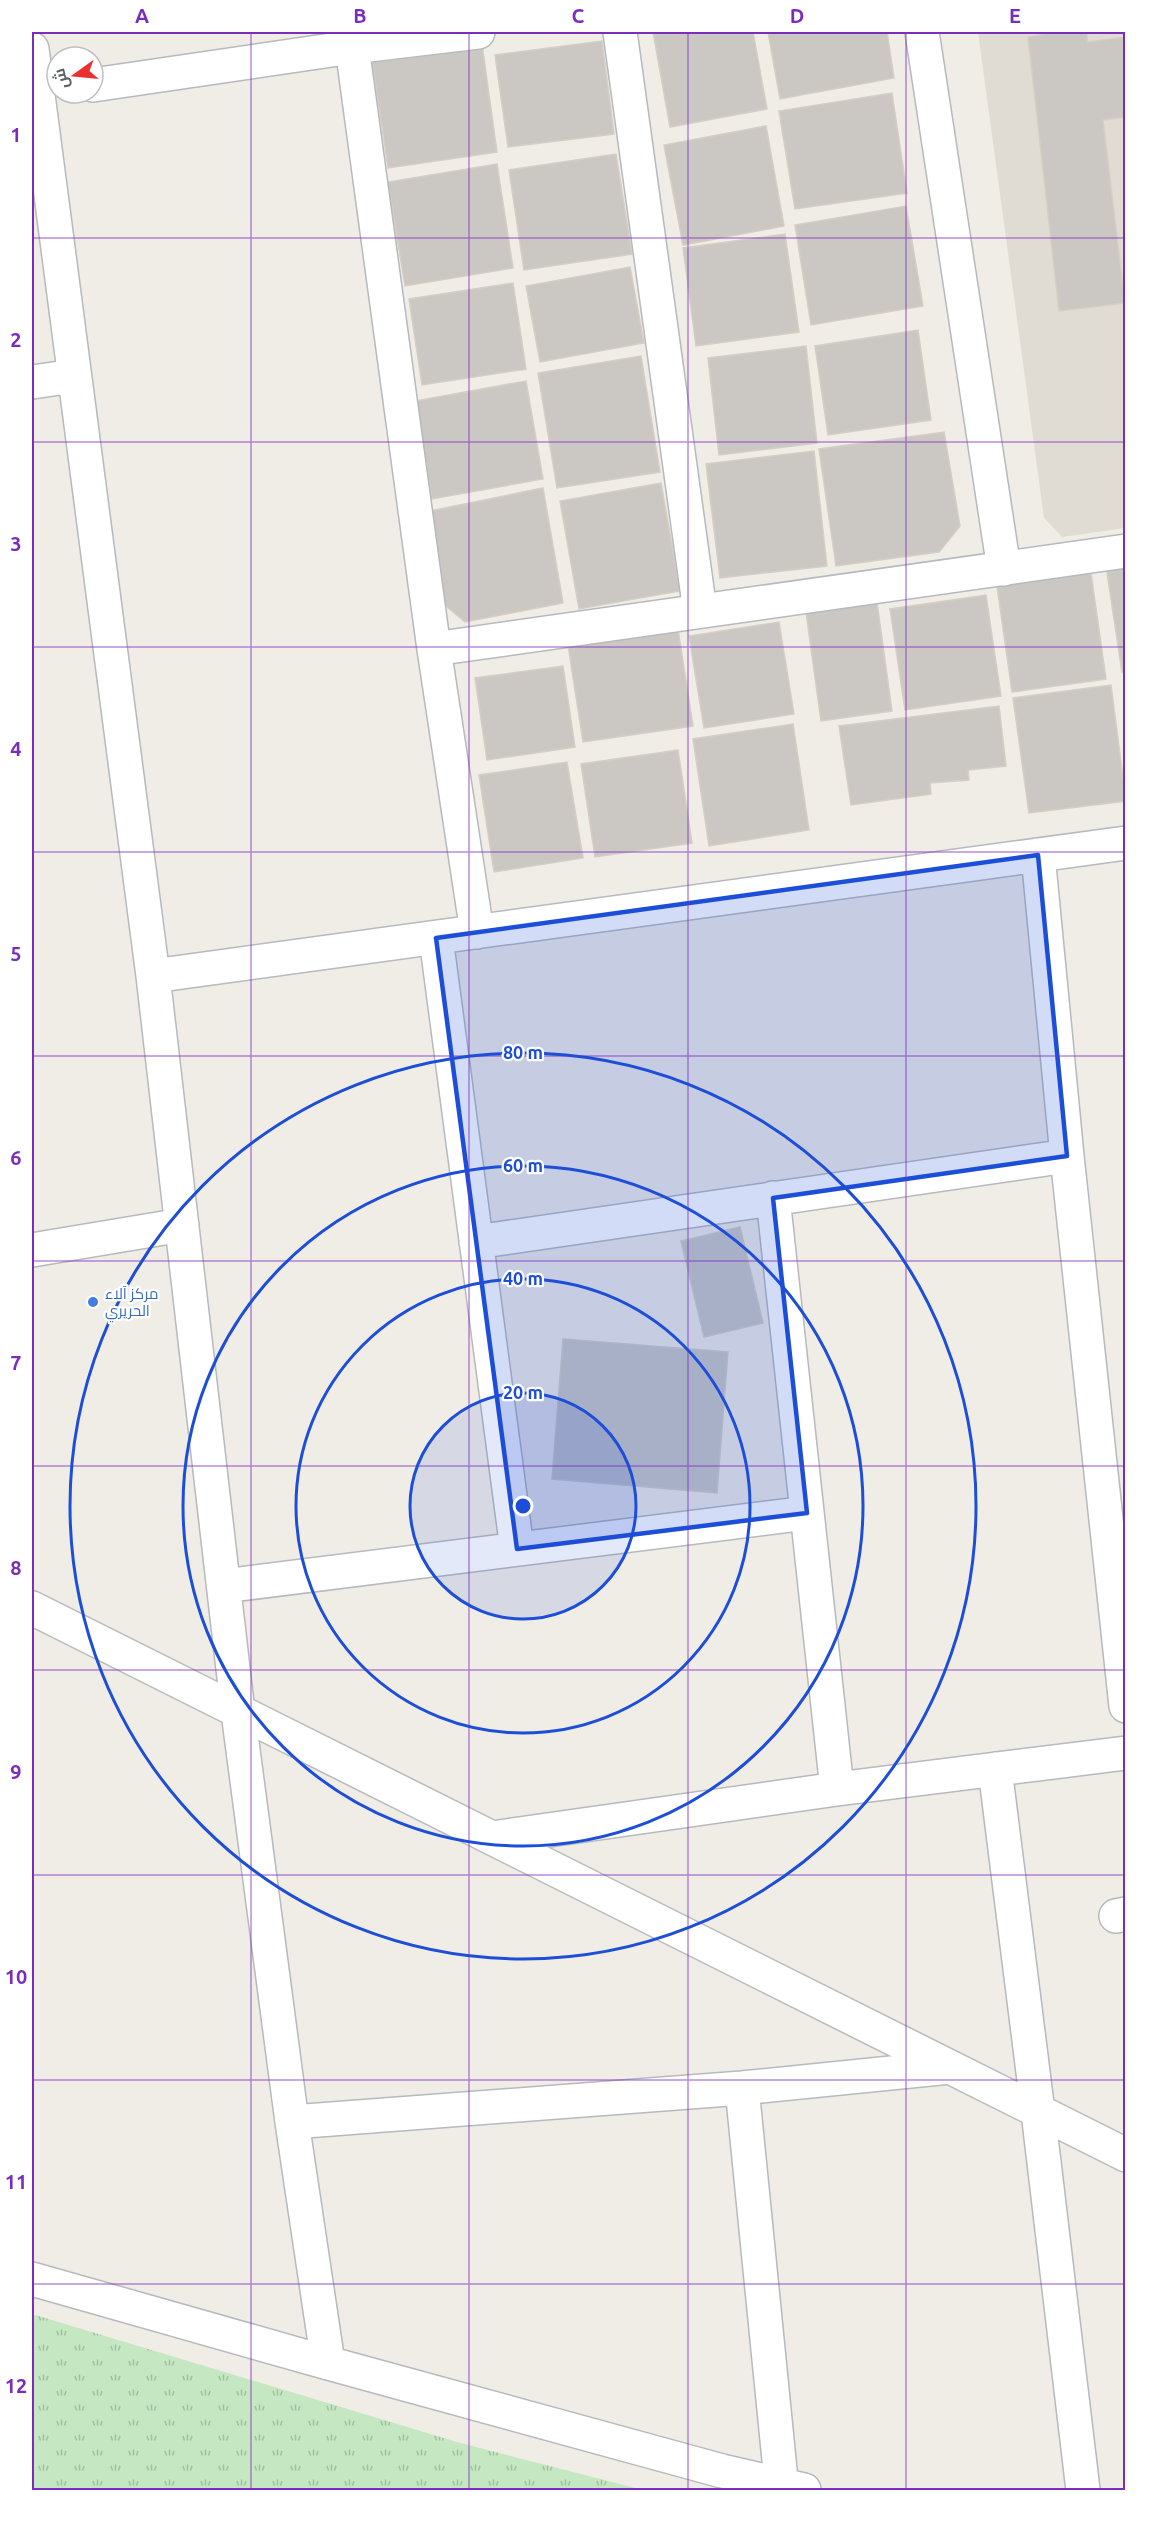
<svg xmlns="http://www.w3.org/2000/svg" width="1157" height="2522" font-family="Ubuntu,Cairo,sans-serif">
<style>
.education{fill:#e0dcd4}
.grass{fill:url(#grass-tufts)}
.building{fill:#cbc8c3;stroke:#d5cec4;stroke-width:1.5}
.lines{fill:none;stroke-linecap:round;stroke-linejoin:round}
.street-casing{stroke:#b6b9bd;stroke-width:36}
.street{stroke:#fff;stroke-width:33}
.marked{fill:#1d4ed8;fill-opacity:0.2;stroke:#1d4ed8;stroke-width:4.5;stroke-linejoin:round}
.grid{fill:none;stroke:#7b2cbf;stroke-width:1.5;stroke-opacity:0.55}
.ring{fill:none;stroke:#1d4ed8;stroke-width:3}
.shop-dot{fill:#3f7fe0;stroke:#fff;stroke-width:2}
.labels{text-anchor:middle;dominant-baseline:central;stroke-width:4.5;stroke-linejoin:round;paint-order:stroke}
.shop-label{font-size:15px;fill:#366cbe;stroke:#fff;text-anchor:start}
.centre{fill:#1d4ed8;stroke:#fff;stroke-width:3}
.ring-label{font-size:18px;text-anchor:middle;font-weight:bold;fill:#1d4ed8;stroke:#fff;stroke-width:4.5;stroke-linejoin:round;paint-order:stroke}
.neatline{fill:none;stroke:#7b2cbf;stroke-width:2}
.grid-label{font-size:20px;text-anchor:middle;font-weight:bold;fill:#7b2cbf}
</style>
<defs>
<pattern id="grass-tufts" width="24" height="20" patternUnits="userSpaceOnUse" patternTransform="scale(1.5)"><rect width="24" height="20" fill="#c5e8c2"/><path d="M3 7l-1-3M5 7V3M7 7l1-3M15 17l-1-3M17 17v-4M19 17l1-3" fill="none" stroke="#a3bfa1"/></pattern>
</defs>
<rect width="100%" height="100%" fill="#f0ede6"/>
<path class="education" d="M 978,32 L 1125,32 L 1125,528 L 1062,537 L 1044,518 Z"/>
<path class="grass" d="M 32,2314 L 457,2442 L 643,2490 L 32,2490 Z"/>
<path class="building" d="M 653,32 L 753,32 L 767,109 L 670,127 Z
M 768,32 L 887,32 L 894,78 L 780,99 Z
M 1057,32 L 1086,32 L 1088,42 L 1126,37 L 1126,117 L 1103,120 L 1125,303 L 1059,311 L 1028,37 Z
M 602,41 L 614,134 L 508,147 L 495,55 Z
M 482,44 L 497,152 L 388,168 L 372,59 Z
M 892,93 L 907,193 L 795,209 L 779,111 Z
M 766,126 L 784,226 L 683,245 L 664,145 Z
M 616,154 L 632,254 L 524,270 L 509,170 Z
M 497,164 L 513,268 L 405,286 L 388,182 Z
M 906,206 L 923,306 L 811,325 L 795,225 Z
M 785,234 L 799,332 L 696,346 L 683,248 Z
M 630,267 L 644,343 L 540,362 L 526,286 Z
M 513,283 L 526,369 L 422,385 L 409,299 Z
M 918,330 L 931,420 L 828,435 L 815,346 Z
M 806,346 L 817,443 L 719,455 L 708,358 Z
M 641,356 L 660,472 L 557,488 L 538,373 Z
M 526,381 L 543,479 L 432,499 L 415,401 Z
M 944,432 L 960,526 L 939,552 L 836,566 L 819,449 Z
M 814,451 L 827,566 L 720,578 L 706,464 Z
M 661,483 L 680,591 L 579,609 L 560,501 Z
M 543,488 L 563,603 L 465,622 L 445,605 L 430,511 Z
M 1126,563 L 1126,671 L 1122,672 L 1106,566 Z
M 1091,573 L 1106,679 L 1012,692 L 997,586 Z
M 876,595 L 892,711 L 821,721 L 805,605 Z
M 986,595 L 1001,696 L 905,710 L 890,609 Z
M 779,622 L 794,714 L 704,728 L 689,636 Z
M 678,629 L 693,726 L 583,742 L 568,645 Z
M 563,666 L 575,747 L 487,760 L 475,678 Z
M 1111,685 L 1126,801 L 1029,813 L 1013,698 Z
M 999,706 L 1006,766 L 968,770 L 969,780 L 930,783 L 931,794 L 851,805 L 839,726 Z
M 793,724 L 809,830 L 709,846 L 693,739 Z
M 678,750 L 692,843 L 595,857 L 581,764 Z
M 567,762 L 583,858 L 494,872 L 479,775 Z
M 740,1227 L 763,1323 L 704,1337 L 681,1241 Z
M 563,1339 L 728,1352 L 717,1493 L 552,1479 Z"/>
<g class="lines">
<g class="street-casing">
<path id="street" d="M 620,32 L 700,611
M 922,32 L 1004,569
M 352,47 L 434,649 L 1126,551
M 32,49 L 153,976 L 238,1712 L 292,2122 L 328,2363
M 93,85 L 352,47 L 478,32
M 32,382 L 74,376
M 434,649 L 477,932
M 1038,855 L 1067,1156 L 1126,1706
M 436,938 L 517,1549
M 153,976 L 1126,843
M 773,1198 L 837,1789
M 476,1242 L 1067,1156
M 32,1250 L 182,1225
M 224,1586 L 807,1513
M 32,1608 L 1126,2155
M 995,1769 L 1038,2112 L 1083,2490
M 492,1838 L 837,1789 L 1126,1753
M 1116,1916 L 1126,1914
M 742,2088 L 782,2490
M 292,2122 L 742,2088 L 950,2067
M 32,2279 L 328,2363 L 722,2471 L 804,2490"/>
</g>
<use href="#street" class="street"/>
</g>
<path class="marked" d="M 1038,855 L 1067,1156 L 773,1198 L 807,1513 L 517,1549 L 436,938 Z"/>
<path class="grid" d="M 251,32 L 251,2490M 469,32 L 469,2490M 688,32 L 688,2490M 906,32 L 906,2490M 32,238 L 1126,238M 32,442 L 1126,442M 32,647 L 1126,647M 32,852 L 1126,852M 32,1056 L 1126,1056M 32,1261 L 1126,1261M 32,1466 L 1126,1466M 32,1670 L 1126,1670M 32,1875 L 1126,1875M 32,2080 L 1126,2080M 32,2284 L 1126,2284"/>
<circle cx="523" cy="1506" r="113" fill="#1d4ed8" fill-opacity=".12"/>
<g class="ring">
<circle cx="523" cy="1506" r="113"/>
<circle cx="523" cy="1506" r="227"/>
<circle cx="523" cy="1506" r="340"/>
<circle cx="523" cy="1506" r="453"/>
</g>
<circle class="shop-dot" cx="93" cy="1302" r="6"/>
<g class="labels">
<g class="shop-label">
<text x="105" y="1293">مركز آلاء<tspan x="105" dy="17">الحريري</tspan></text>
</g>
</g>
<circle cx="523" cy="1506" r="9" class="centre"/>
<g class="ring-label">
<text x="523" y="1059">80 m</text>
<text x="523" y="1172">60 m</text>
<text x="523" y="1285">40 m</text>
<text x="523" y="1399">20 m</text>
</g>
<rect width="1157" height="2522" fill="none" stroke="#ffffff" stroke-width="66"/>
<g transform="translate(75 75) rotate(255)"><circle r="28" fill="#ffffff" stroke="#bec0c2" stroke-width="1.5"/>
<path d="M0-4.5L10 22L0 15L-10 22Z" fill="#ec3030"/>
<text y="-9" font-size="16" font-weight="bold" text-anchor="middle" fill="#5d6267">ش</text>
</g>
<rect x="33" y="33" width="1091" height="2456" class="neatline"/>
<g class="grid-label">
<text x="142" y="23">A</text>
<text x="360" y="23">B</text>
<text x="578" y="23">C</text>
<text x="797" y="23">D</text>
<text x="1015" y="23">E</text>
<text x="16" y="142">1</text>
<text x="16" y="347">2</text>
<text x="16" y="551">3</text>
<text x="16" y="756">4</text>
<text x="16" y="961">5</text>
<text x="16" y="1165">6</text>
<text x="16" y="1370">7</text>
<text x="16" y="1575">8</text>
<text x="16" y="1779">9</text>
<text x="16" y="1984">10</text>
<text x="16" y="2189">11</text>
<text x="16" y="2393">12</text>
</g>
</svg>
